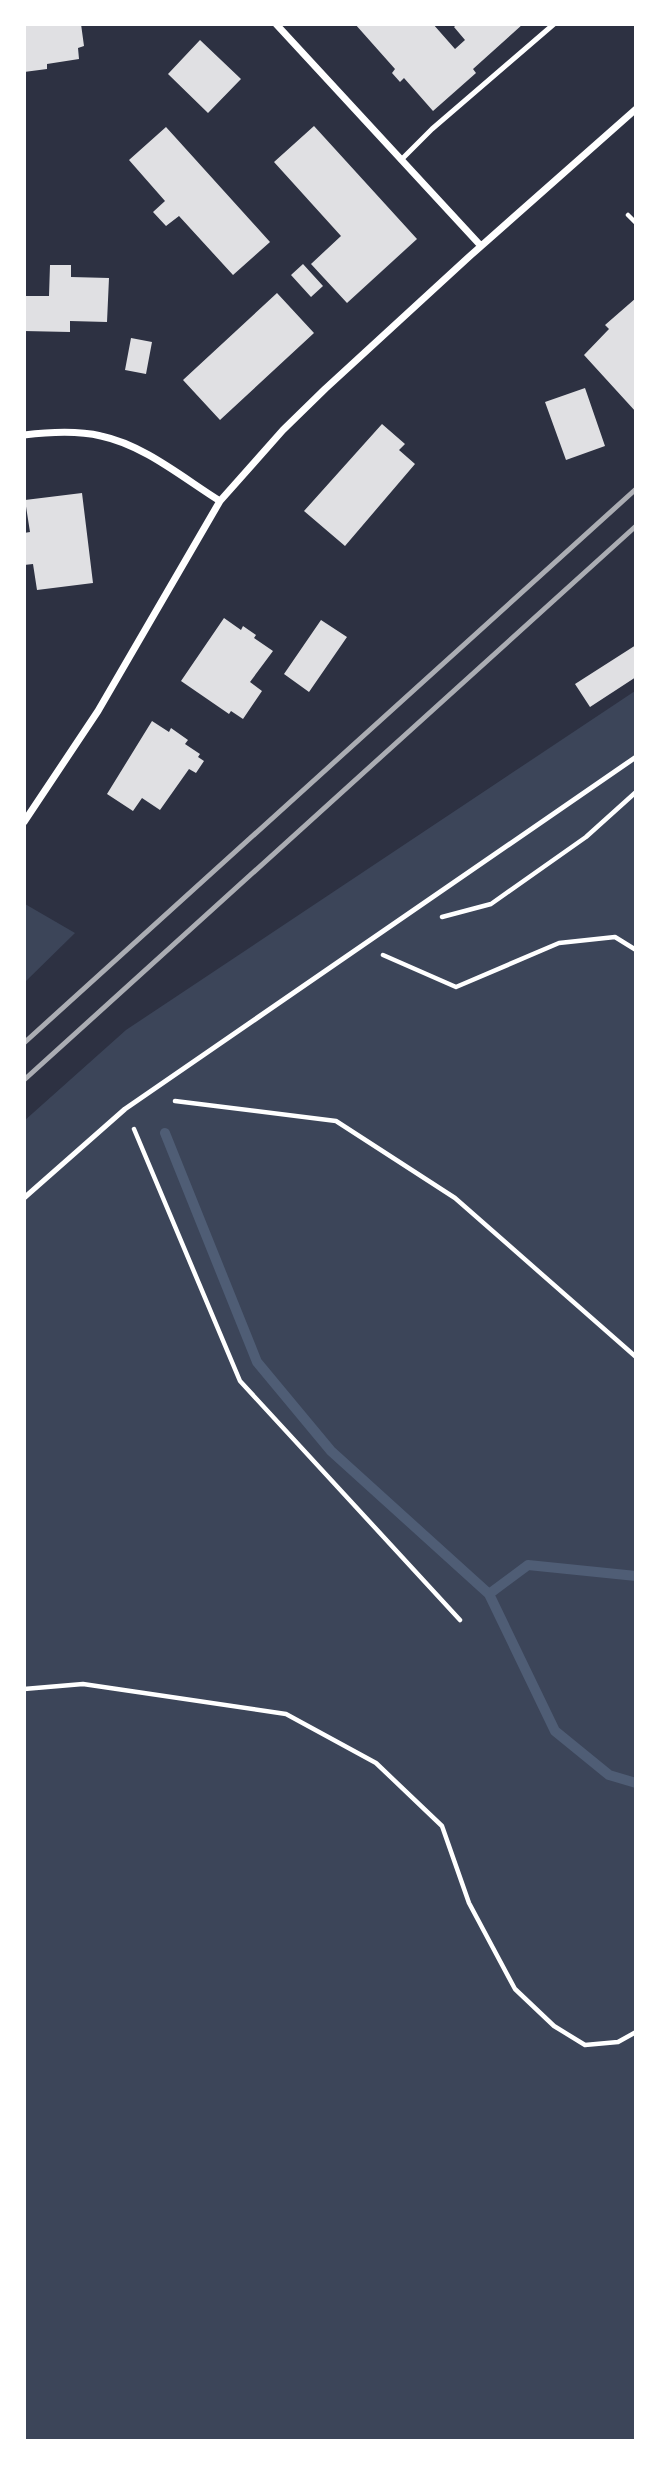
<svg xmlns="http://www.w3.org/2000/svg" width="660" height="2465" font-family="Inter,sans-serif">
<style>
.green{fill:#3c4559}
.lines{fill:none;stroke-linecap:round;stroke-linejoin:round}
.stream{stroke:#4f5d75;stroke-width:10}
.building{fill:#e0e0e3}
.path{stroke:#fff;stroke-width:4.5}
.service{stroke:#fff;stroke-width:5}
.minor{stroke:#fff;stroke-width:7}
.rail{stroke:#abadb3;stroke-width:5}
</style>
<rect width="100%" height="100%" fill="#2d3142"/>
<path class="green" d="M 635,691 L 635,2440 L 25,2440 L 24,1121 L 126,1030 Z
M 25,904 L 75,933 L 25,982 Z"/>
<g class="lines">
<path class="stream" d="M 165,1133 L 257,1362 L 331,1451 L 489,1594 L 555,1731 L 609,1775 L 636,1783
M 489,1594 L 528,1565 L 636,1576"/>
</g>
<path class="building" d="M 24,24 L 81,24 L 84,46 L 78,48 L 79,59 L 47,64 L 47,69 L 24,72 Z
M 355,24 L 433,24 L 455,49 L 465,40 L 454,27 L 457,24 L 523,24 L 473,69 L 476,73 L 433,111 L 404,78 L 400,82 L 392,73 L 395,69 Z
M 200,40 L 241,79 L 208,113 L 168,74 Z
M 314,126 L 417,239 L 347,303 L 311,264 L 341,236 L 274,162 Z
M 166,127 L 270,242 L 233,275 L 179,216 L 166,226 L 153,212 L 165,201 L 129,160 Z
M 303,264 L 323,286 L 311,297 L 291,275 Z
M 50,265 L 71,265 L 71,277 L 109,278 L 107,322 L 70,321 L 70,332 L 24,331 L 25,296 L 49,296 Z
M 277,293 L 314,333 L 220,420 L 183,380 Z
M 636,298 L 636,412 L 584,355 L 609,329 L 605,325 Z
M 131,338 L 152,342 L 146,374 L 125,370 Z
M 585,388 L 605,446 L 566,460 L 545,402 Z
M 382,424 L 405,444 L 399,450 L 415,464 L 345,546 L 304,511 Z
M 82,493 L 93,583 L 37,590 L 33,564 L 24,565 L 24,533 L 30,532 L 25,500 Z
M 224,618 L 241,630 L 243,626 L 256,635 L 254,638 L 273,651 L 250,682 L 262,691 L 243,719 L 231,711 L 229,714 L 181,681 Z
M 321,620 L 347,637 L 309,692 L 284,674 Z
M 636,645 L 636,677 L 590,707 L 575,684 Z
M 152,721 L 169,732 L 171,728 L 188,740 L 185,744 L 200,754 L 198,757 L 204,761 L 196,773 L 189,769 L 160,810 L 142,798 L 133,811 L 107,794 Z"/>
<g class="lines">
<path class="path" d="M 628,215 L 636,223
M 442,917 L 491,904 L 586,837 L 636,792
M 383,955 L 456,987 L 559,943 L 615,937 L 636,950
M 175,1101 L 336,1121 L 455,1198 L 636,1357
M 134,1129 L 240,1381 L 460,1620
M 24,1689 L 83,1684 L 286,1714 L 376,1763 L 442,1826 L 469,1903 L 515,1989 L 554,2026 L 585,2045 L 618,2042 L 636,2032"/>
<path class="service" d="M 401,160 L 432,129 L 554,24
M 24,1198 L 125,1109 L 636,757"/>
<path class="minor" d="M 276,24 L 481,246
M 24,435 C 49,432 76,430 101,436 C 144,445 183,478 220,501
M 24,822 L 98,711 L 220,501 L 283,430 L 325,389 L 471,255 L 636,109"/>
<path class="rail" d="M 24,1043 L 636,489
M 24,1080 L 636,526"/>
</g>
<rect width="660" height="2465" fill="none" stroke="#ffffff" stroke-width="52"/>
</svg>
